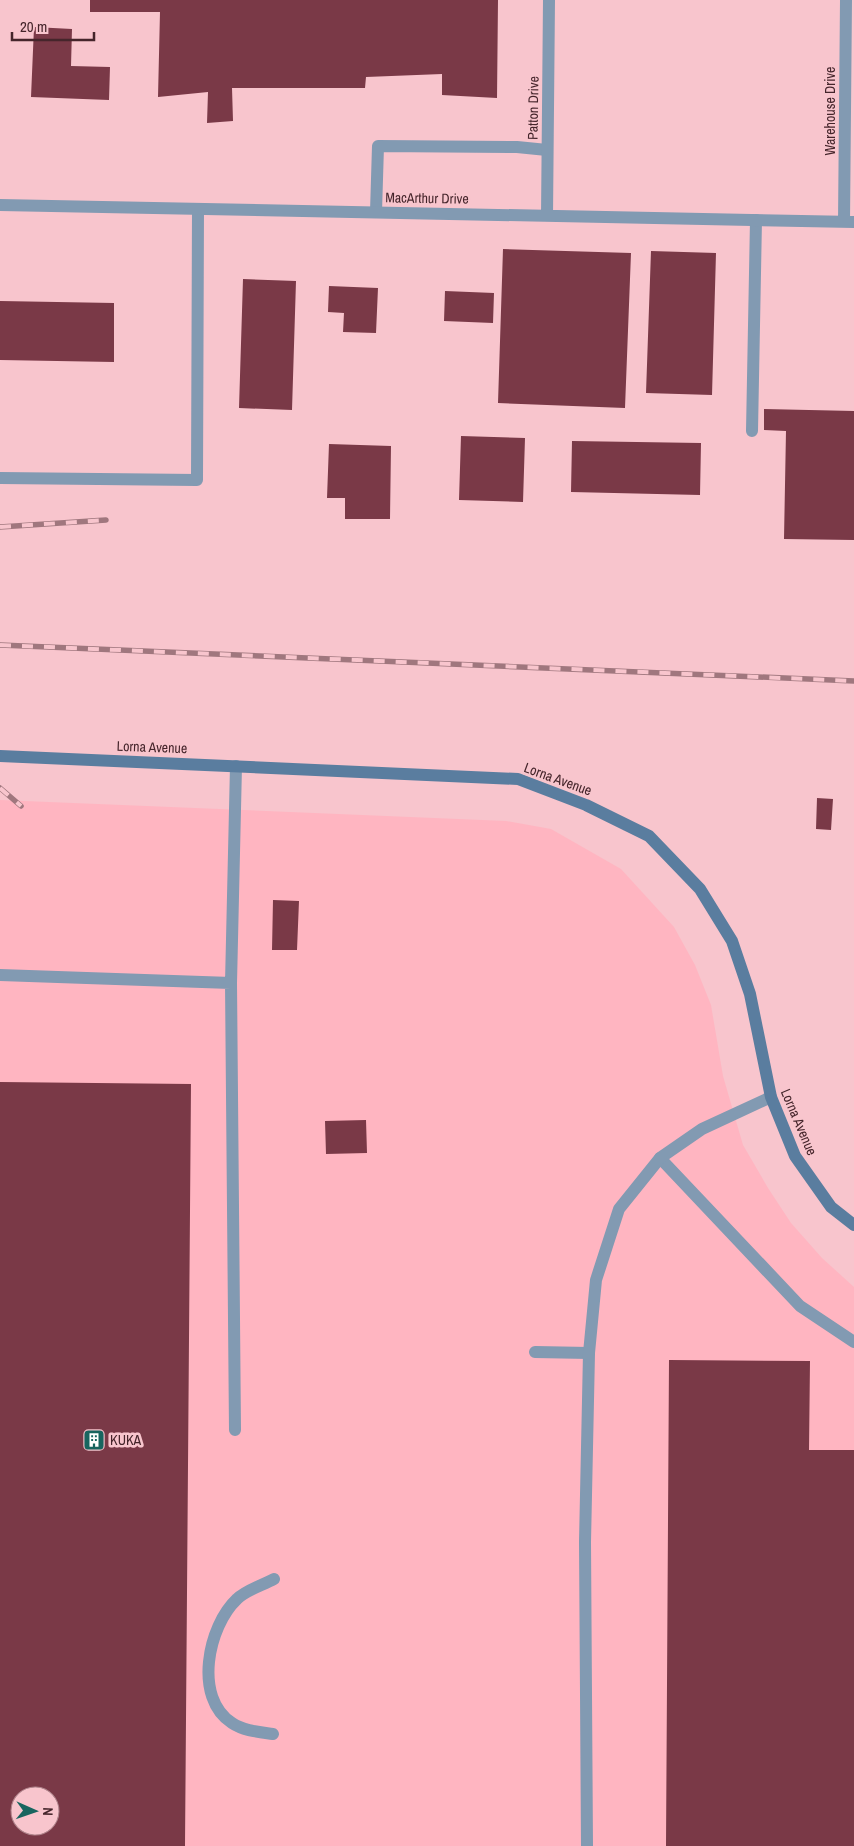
<svg xmlns="http://www.w3.org/2000/svg" width="854" height="1846" font-family="'Archivo Narrow',sans-serif">
<style>
.built{fill:#ffb5c1;fill-rule:evenodd}
.building{fill:#7a3947;fill-rule:evenodd}
.lines{fill:none;stroke-linecap:round;stroke-linejoin:round}
.lane{stroke:#829ab2;stroke-width:12}
.street{stroke:#829ab2;stroke-width:12}
.secondary{stroke:#5a7d9f;stroke-width:12}
.rail-casing{stroke:#a0777e;stroke-width:5.5}
.rail{stroke:#f8c5cd;stroke-width:4;stroke-dasharray:11;stroke-linecap:butt}
.labels{text-anchor:middle;dominant-baseline:central;stroke-width:5;stroke-linejoin:round;paint-order:stroke}
.street-label{font-size:14px;fill:#45252b;stroke:#f8c5cd}
.poi-label{font-size:14px;fill:#45252b;stroke:#f8c5cd;text-anchor:start}
</style>
<rect width="100%" height="100%" fill="#f8c5cd"/>
<path class="built" d="M 0,800 L 506,821 L 551,829 L 621,869 L 674,927 L 695,965 L 711,1005 L 723,1076 L 743,1145 L 768,1188 L 791,1223 L 822,1258 L 854,1287 L 854,1846 L 0,1846 ZM 20,1796 L 50,1796 L 50,1826 L 20,1826 Z"/>
<path class="building" d="M 90,0 L 498,0 L 497,98 L 442,95 L 442,74 L 366,77 L 365,88 L 232,88 L 233,121 L 207,123 L 208,92 L 158,97 L 160,12 L 90,12 Z
M 34,27 L 72,29 L 71,66 L 110,67 L 109,100 L 31,97 Z
M 503,249 L 631,253 L 625,408 L 498,403 Z
M 651,251 L 716,253 L 712,395 L 646,393 Z
M 243,279 L 296,281 L 292,410 L 239,408 Z
M 329,286 L 378,288 L 376,333 L 343,332 L 344,313 L 328,312 Z
M 445,291 L 494,293 L 493,323 L 444,321 Z
M 0,301 L 114,303 L 114,362 L 0,360 Z
M 764,409 L 854,411 L 854,540 L 784,539 L 786,431 L 764,430 Z
M 461,436 L 525,438 L 523,502 L 459,500 Z
M 572,441 L 701,443 L 700,495 L 571,492 Z
M 329,444 L 391,446 L 390,519 L 345,519 L 345,498 L 327,498 Z
M 817,798 L 833,799 L 831,830 L 816,829 Z
M 273,900 L 299,901 L 297,950 L 272,950 Z
M 0,1082 L 191,1084 L 185,1846 L 0,1846 ZM 20,1796 L 50,1796 L 50,1826 L 20,1826 Z
M 366,1120 L 367,1153 L 326,1154 L 325,1121 Z
M 669,1360 L 810,1361 L 809,1450 L 854,1450 L 854,1846 L 666,1846 Z"/>
<g class="lines">
<path class="lane" d="M 376,212 L 378,146 L 517,147 L 547,150
M 752,431 L 756,220
M 0,478 L 197,480 L 198,209
M 0,975 L 231,983 L 235,1430
M 231,983 L 236,766
M 660,1158 L 800,1306 L 854,1342
M 535,1352 L 589,1353
M 273,1734 C 259,1732 244,1731 232,1723 C 193,1698 208,1626 237,1599 C 246,1590 263,1585 274,1579"/>
<path class="street" d="M 0,205 L 854,222
M 547,216 L 549,0
M 844,222 L 846,0
M 587,1846 L 585,1542 L 589,1353 L 596,1280 L 619,1209 L 660,1158 L 702,1129 L 771,1097"/>
<path class="secondary" d="M 0,756 L 518,779 L 586,805 L 649,836 L 700,889 L 732,941 L 750,994 L 771,1097 L 795,1156 L 831,1207 L 854,1225"/>
<g class="rail-casing">
<path id="rail" d="M 0,527 L 106,520
M 0,645 L 854,681
M 0,788 L 21,806"/>
</g>
<use href="#rail" class="rail"/>
</g>
<defs>
<g id="building-square" transform="scale(1.125)"><rect x="-9" y="-9" width="18" height="18" rx="4" fill="#18655f" stroke="#f8c5cd"/><path d="M-4-6H4V6H1V3H-1V6H-4ZM-2.5-4.3h1.7v1.8h-1.7ZM.8-4.3h1.7v1.8H.8ZM-2.5-1h1.7V.8h-1.7ZM.8-1h1.7V.8H.8Z" fill="#fff"/></g>
</defs>
<g fill-rule="evenodd">
<use href="#building-square" x="94" y="1440"/>
</g>
<g class="labels">
<g class="street-label">
<text transform="translate(533 108) rotate(-89)">Patton Drive</text>
<text transform="translate(830 111) rotate(-90)">Warehouse Drive</text>
<text transform="translate(427 198) rotate(1)">MacArthur Drive</text>
<text transform="translate(152 747) rotate(2)">Lorna Avenue</text>
<text transform="translate(558 779) rotate(20)">Lorna Avenue</text>
<text transform="translate(799 1122) rotate(67)">Lorna Avenue</text>
</g>
<g class="poi-label">
<text x="110" y="1440">KUKA</text>
</g>
</g>
<g transform="translate(35 1811) rotate(92)"><circle r="24" fill="#f8c5cd" stroke="#b0858c"/>
<path d="M0-4L9 19L0 12L-9 19Z" fill="#18655f"/>
<text y="-8" font-size="14" font-weight="bold" text-anchor="middle" fill="#45252b">N</text>
</g>
<path d="M12 32v8h82v-8" fill="none" stroke="#45252b" stroke-width="2.5"/>
<text x="20" y="32" font-size="15" fill="#45252b" stroke="#f8c5cd" stroke-width="4" paint-order="stroke">20 m</text>
</svg>
